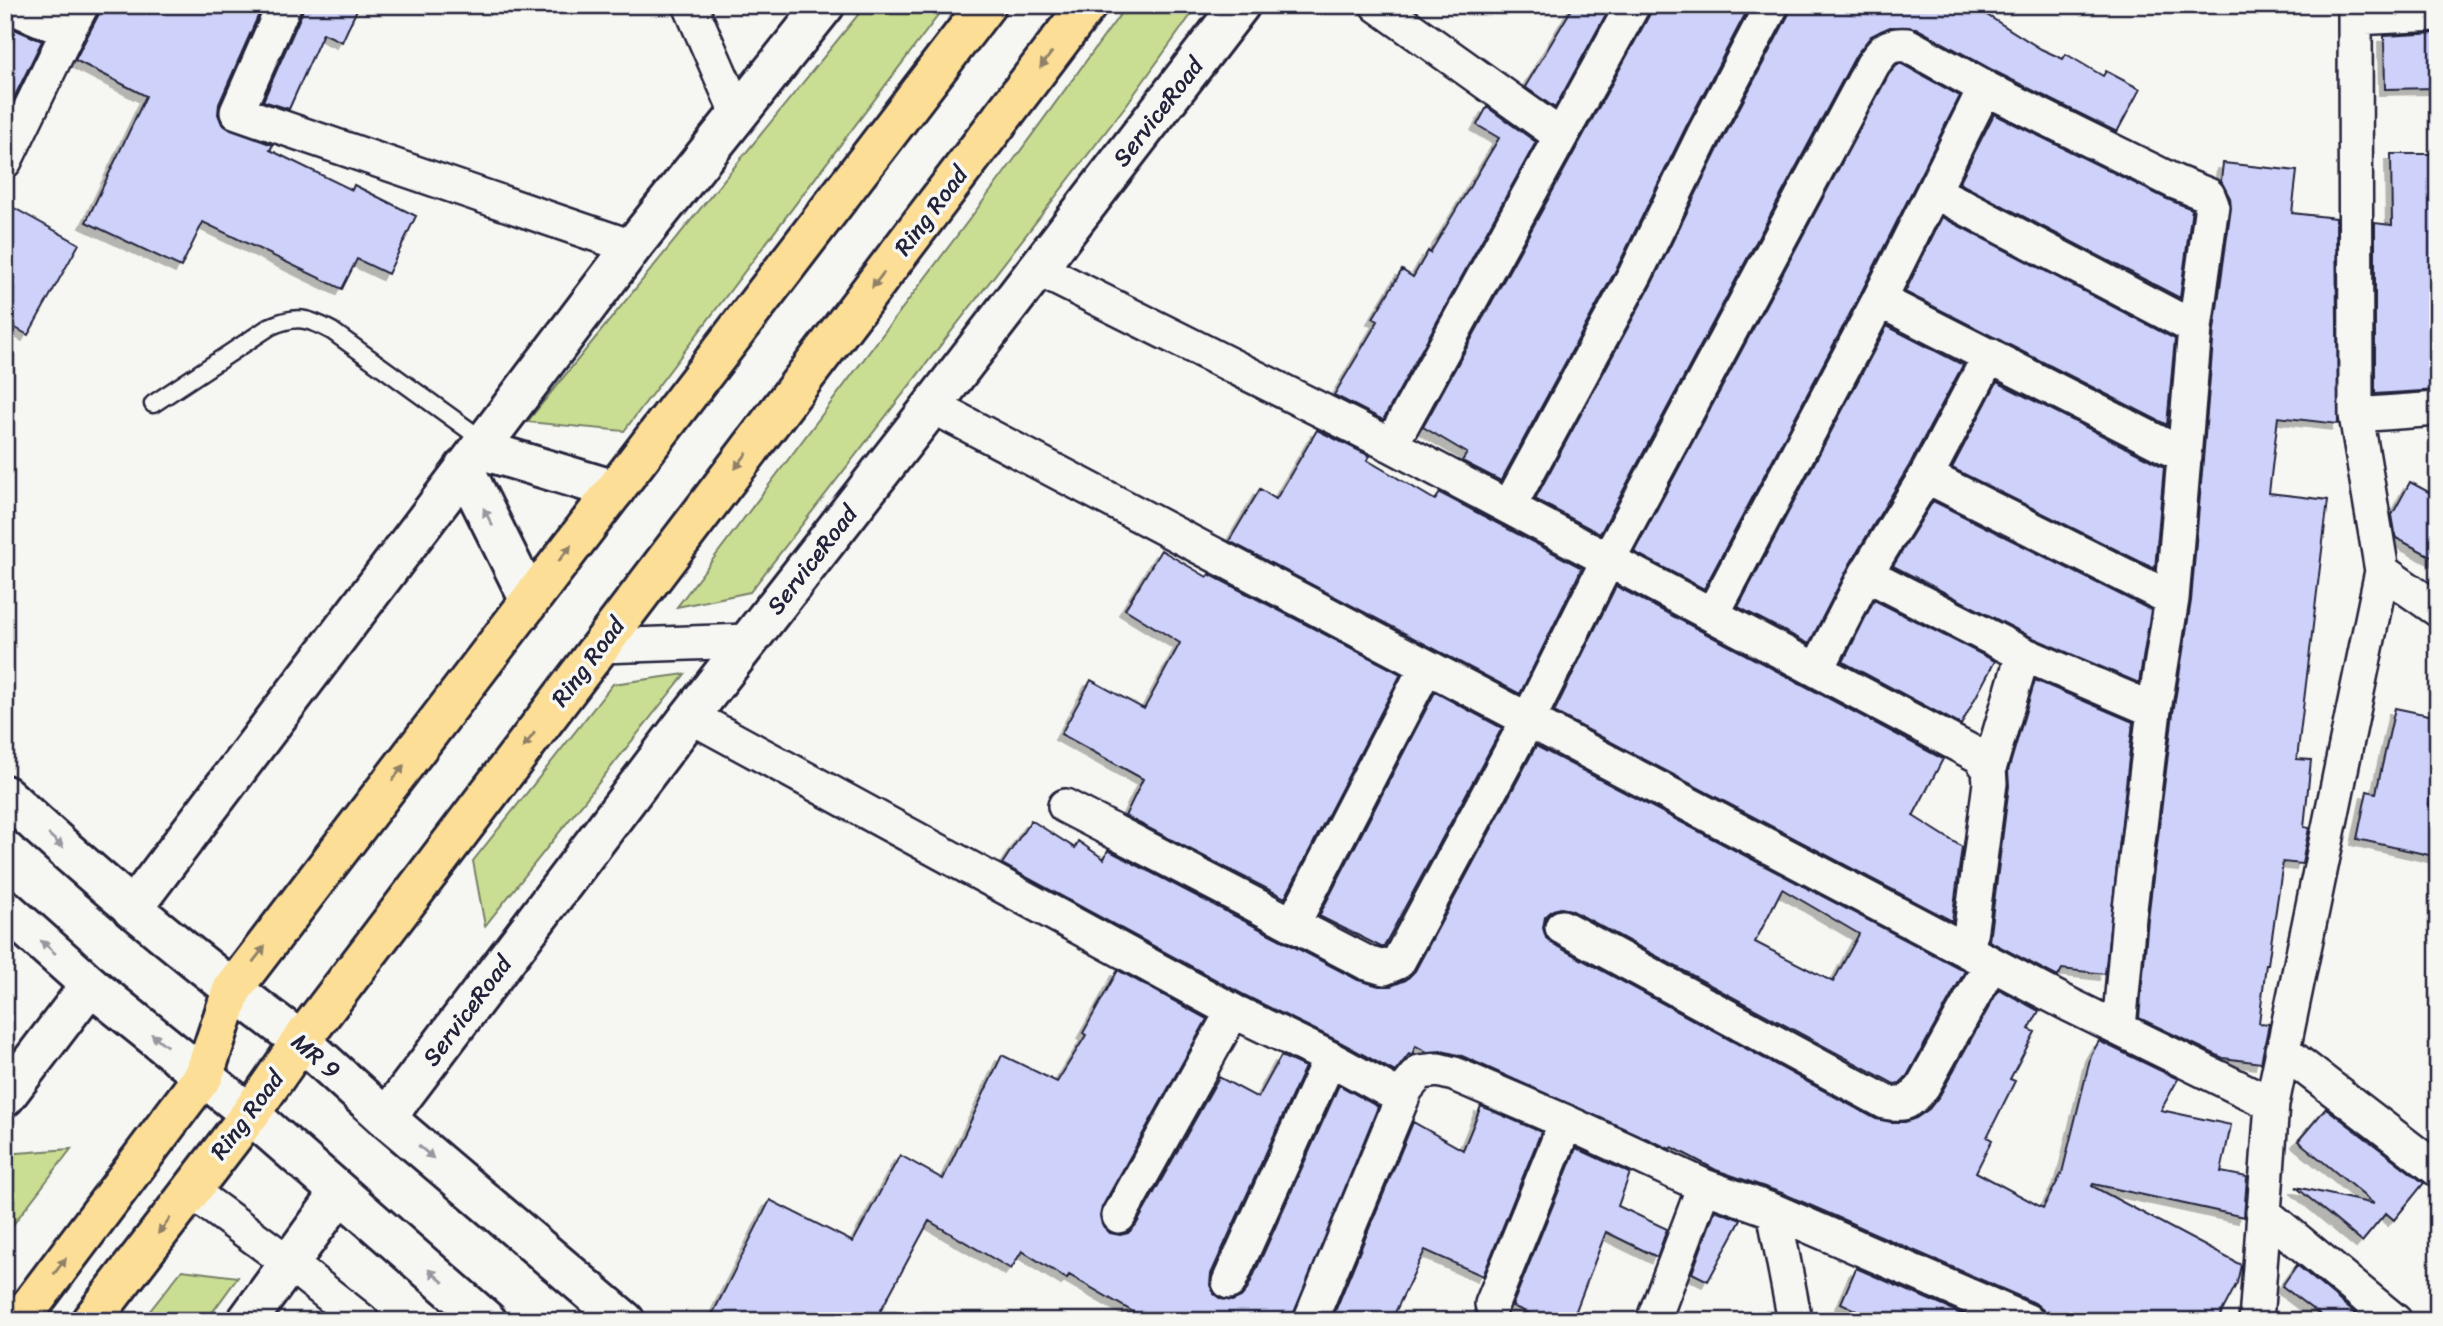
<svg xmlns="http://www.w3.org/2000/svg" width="2443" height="1326" font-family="Sriracha,sans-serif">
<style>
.green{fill:#c9de93;stroke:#768067;stroke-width:2}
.building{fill:#ced2fa;stroke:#22223b;stroke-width:2;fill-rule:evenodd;filter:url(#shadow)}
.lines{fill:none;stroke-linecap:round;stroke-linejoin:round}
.service-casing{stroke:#22223b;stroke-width:21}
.minor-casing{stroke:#22223b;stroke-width:38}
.tertiary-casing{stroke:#22223b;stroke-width:44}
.secondary-casing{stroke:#22223b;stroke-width:44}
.primary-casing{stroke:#22223b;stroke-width:44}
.service{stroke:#f6f6f2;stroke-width:16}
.minor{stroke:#f6f6f2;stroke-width:33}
.tertiary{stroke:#f6f6f2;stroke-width:38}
.secondary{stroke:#f6f6f2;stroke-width:38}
.primary{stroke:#fcde96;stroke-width:38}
.oneway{fill:#8f8068}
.oneway2{fill:#9797a0}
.labels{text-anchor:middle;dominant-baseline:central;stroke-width:7;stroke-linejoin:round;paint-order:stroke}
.street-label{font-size:24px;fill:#22223b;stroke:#f6f6f2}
</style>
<defs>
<filter id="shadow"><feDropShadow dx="-6" dy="6" stdDeviation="0" flood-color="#0004"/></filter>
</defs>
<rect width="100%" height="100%" fill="#f6f6f2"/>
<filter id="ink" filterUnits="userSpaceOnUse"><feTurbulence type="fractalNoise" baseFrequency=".0143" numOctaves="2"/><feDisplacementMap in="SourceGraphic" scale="14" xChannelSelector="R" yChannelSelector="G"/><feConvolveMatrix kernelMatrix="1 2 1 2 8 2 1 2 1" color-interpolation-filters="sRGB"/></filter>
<g filter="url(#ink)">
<path class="green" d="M 866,5 L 946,5 L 624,431 L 527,422 Z
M 1127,5 L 1198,5 L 1127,104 L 750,592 L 677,607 L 1002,176 Z
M 685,674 L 485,926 L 473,861 L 613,684 Z
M 71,1149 L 5,1235 L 5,1154 Z
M 182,1270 L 238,1277 L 206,1321 L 142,1321 Z"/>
<path class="building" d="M 101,5 L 263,5 L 219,104 L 218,114 L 222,124 L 231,130 L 273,145 L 270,150 L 352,190 L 354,185 L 416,216 L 388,274 L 357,259 L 342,289 L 203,222 L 181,267 L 86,222 L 146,96 L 75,60 L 99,14 Z
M 303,5 L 359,5 L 342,42 L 323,33 L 289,109 L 263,101 L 302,13 Z
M 1574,5 L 1611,5 L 1555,108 L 1525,87 Z
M 1652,5 L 1750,5 L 1687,125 L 1618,266 L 1501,481 L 1462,461 L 1467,453 L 1423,427 L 1650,14 Z
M 1791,5 L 1971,5 L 2041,49 L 2063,59 L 2066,54 L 2103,76 L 2106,71 L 2140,89 L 2117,132 L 1994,71 L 1916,28 L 1890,27 L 1871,36 L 1856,55 L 1600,534 L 1535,499 L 1652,283 L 1721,143 L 1789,14 Z
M 5,25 L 42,41 L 5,116 Z
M 2438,33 L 2438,88 L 2385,89 L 2384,36 Z
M 1898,64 L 1902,64 L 1960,96 L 1862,291 L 1704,589 L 1634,552 L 1889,74 Z
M 1487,107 L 1536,142 L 1383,420 L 1334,395 L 1378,321 L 1373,318 L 1402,270 L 1413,277 L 1428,251 L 1430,253 L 1499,138 L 1477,125 Z
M 1994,114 L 2167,199 L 2192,209 L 2180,298 L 1959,183 Z
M 2391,154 L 2438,154 L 2438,390 L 2375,394 L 2375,223 L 2392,225 Z
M 2223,163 L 2297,171 L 2292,213 L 2336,218 L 2338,424 L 2278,417 L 2269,493 L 2328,500 L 2297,759 L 2311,760 L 2304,827 L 2309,828 L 2302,864 L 2283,862 L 2268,964 L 2266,964 L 2259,1023 L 2269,1024 L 2261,1063 L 2223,1058 L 2139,1018 L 2148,919 L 2173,713 L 2191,601 L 2214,330 L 2231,208 L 2230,198 L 2221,181 Z
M 5,203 L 79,244 L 28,335 L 5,322 Z
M 1942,217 L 2175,339 L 2167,425 L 1905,292 Z
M 1887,326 L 1963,365 L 1909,466 L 1850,564 L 1809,644 L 1738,607 Z
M 1997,382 L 2164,467 L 2155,569 L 1952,468 Z
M 1317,430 L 1370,456 L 1367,460 L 1435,500 L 1440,493 L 1582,568 L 1520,694 L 1229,541 L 1260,489 L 1276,499 Z
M 2410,482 L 2438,497 L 2438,560 L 2396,538 L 2392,515 Z
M 1933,501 L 2151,610 L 2139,683 L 2031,637 L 1893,566 Z
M 1161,550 L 1207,577 L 1209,574 L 1401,674 L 1285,898 L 1125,816 L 1143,779 L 1061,734 L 1091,680 L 1144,709 L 1180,643 L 1125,609 Z
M 1616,586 L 1943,759 L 1913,816 L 1962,847 L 1952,921 L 1554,712 Z
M 1874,600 L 1995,661 L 1961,725 L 1843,662 Z
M 2035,680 L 2133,722 L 2105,974 L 2062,969 L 2058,977 L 1989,941 L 2009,786 L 2008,771 Z
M 1435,692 L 1502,728 L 1383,948 L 1319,916 Z
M 2395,708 L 2438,717 L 2438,766 L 2429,805 L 2438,807 L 2438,857 L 2357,839 L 2367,791 L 2376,793 Z
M 1536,746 L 1965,971 L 1907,1076 L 1900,1083 L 1894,1084 L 1571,910 L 1561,908 L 1553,910 L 1545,917 L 1543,928 L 1546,938 L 1553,944 L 1876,1119 L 1891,1122 L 1905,1122 L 1916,1118 L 1929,1109 L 1940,1095 L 1999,989 L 2039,1011 L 2029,1029 L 2035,1032 L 2010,1079 L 2015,1081 L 1987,1137 L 1992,1140 L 1976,1172 L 2043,1208 L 2062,1173 L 2091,1055 L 2099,1041 L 2178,1079 L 2161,1110 L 2231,1125 L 2221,1172 L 2247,1177 L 2244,1217 L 2093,1184 L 2092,1186 L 2241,1265 L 2237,1283 L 2217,1321 L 2046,1321 L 2043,1310 L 2035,1303 L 1782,1193 L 1716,1170 L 1672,1147 L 1670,1149 L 1462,1056 L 1442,1051 L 1427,1052 L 1416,1046 L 1411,1056 L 1409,1054 L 1395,1072 L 1338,1041 L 1242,994 L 1002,864 L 1031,820 L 1075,848 L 1078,841 L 1104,859 L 1108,850 L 1358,980 L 1379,986 L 1391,986 L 1406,980 L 1415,971 ZM 1782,889 L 1859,934 L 1833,982 L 1755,942 Z
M 1118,970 L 1207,1019 L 1102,1207 L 1100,1216 L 1102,1225 L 1110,1233 L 1120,1235 L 1128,1233 L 1136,1225 L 1219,1077 L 1258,1098 L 1281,1056 L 1305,1067 L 1211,1274 L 1210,1285 L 1214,1294 L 1221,1299 L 1232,1301 L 1241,1297 L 1247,1290 L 1339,1085 L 1378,1107 L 1291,1321 L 1149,1321 L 1069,1275 L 1067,1279 L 1022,1251 L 1011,1269 L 929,1221 L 875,1321 L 709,1321 L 770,1200 L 853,1242 L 900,1155 L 943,1179 L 1002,1055 L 1057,1082 L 1086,1035 L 1083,1033 Z
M 1481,1106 L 1541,1132 L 1483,1276 L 1425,1250 L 1391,1321 L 1331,1321 L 1413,1122 L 1463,1150 Z
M 2326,1108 L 2424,1183 L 2394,1220 L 2386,1213 L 2362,1242 L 2296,1187 L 2374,1204 L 2298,1141 Z
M 1576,1148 L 1630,1173 L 1618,1206 L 1667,1229 L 1657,1257 L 1606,1232 L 1572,1321 L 1547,1321 L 1512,1306 Z
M 1715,1210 L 1741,1220 L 1708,1281 L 1692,1273 Z
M 2297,1265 L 2364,1321 L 2328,1321 L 2282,1286 Z
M 1856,1268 L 1978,1321 L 1879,1321 L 1841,1303 Z"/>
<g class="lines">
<g class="service-casing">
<path id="service" d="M 153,404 L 271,326 C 297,315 308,318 332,331 L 484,441"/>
</g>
<g class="minor-casing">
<path id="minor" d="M 7,5 L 68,31 L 82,5
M 284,5 L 237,112 L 632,247
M 690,5 L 738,115
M 1377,5 L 1561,136
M 2355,18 L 2438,14
M 5,161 L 68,31
M 1935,192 L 2195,328
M 1038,269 L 1391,445 L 1979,756 L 1989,769 L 1990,783 L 1968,951
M 1879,300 L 2185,456
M 932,406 L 2070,1005 L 2272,1104
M 2356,415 L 2438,409
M 1391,445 L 1633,5
M 1926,476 L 2172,599
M 1509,507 L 1635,275 L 1704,134 L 1772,5
M 2382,571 L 2438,610
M 1866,574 L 2023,654 L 2154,710
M 1712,615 L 1879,300 L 1985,88
M 601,646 L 748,641
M 1817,670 L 1866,574 L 1926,476 L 1990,355
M 690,716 L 1233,1011 L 1320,1053 L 1402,1098
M 1989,769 L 2023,654
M 1065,806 L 1367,963 L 1384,968 L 1398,962 L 1528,720 L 1608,560 L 1873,64 C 1883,50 1888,43 1907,45 L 1985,88 L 2175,182 L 2208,195 L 2212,205 L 2195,328 L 2172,599 L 2154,710 L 2129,917 L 2119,1028
M 1293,924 L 1426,667
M 1562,927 L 1885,1102 C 1904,1106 1912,1102 1923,1086 L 1991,964
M 2282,1050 L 2438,1170
M 191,1191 L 289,1263 L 362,1321
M 1774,1211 L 1795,1321
M 2263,1212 L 2395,1321
M 1119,1216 L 1233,1011
M 1229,1282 L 1330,1058
M 1492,1304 L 1566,1122
M 1310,1321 L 1406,1089 L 1420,1072 L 1438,1070 L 1454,1074 L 1566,1122 L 1704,1186 L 1774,1211 L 2027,1321
M 1653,1321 L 1704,1186
M 2256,1321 L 2272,1104 L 2382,571 L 2356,415 L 2355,5"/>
</g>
<g class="tertiary-casing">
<path id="tertiary" d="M 479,449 L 615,490
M 464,468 L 529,599
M 132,909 L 632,247 L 825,5
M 301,1041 L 386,1118 L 625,1321
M 5,1097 L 90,985
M 250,1114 L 487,1321
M 386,1118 L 690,716 L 932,406 L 1240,5
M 247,1321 L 340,1193"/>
</g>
<g class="secondary-casing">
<path id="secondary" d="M 5,795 C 100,883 198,965 301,1041
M 5,909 L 90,985 L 250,1114"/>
</g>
<g class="primary-casing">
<path id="primary" d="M 19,1321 L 204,1075 L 232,990 L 986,5
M 91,1321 L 250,1114 L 301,1041 L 1087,5"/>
</g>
<use href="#service" class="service"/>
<use href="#minor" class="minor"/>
<use href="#tertiary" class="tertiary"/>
<use href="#secondary" class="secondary"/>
<use href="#primary" class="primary"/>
</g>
<defs><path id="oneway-solid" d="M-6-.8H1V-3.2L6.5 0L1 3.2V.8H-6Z" transform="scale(1.75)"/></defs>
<g class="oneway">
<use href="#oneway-solid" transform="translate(1046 60) rotate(127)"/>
<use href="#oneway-solid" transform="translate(878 280) rotate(127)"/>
<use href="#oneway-solid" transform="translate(741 461) rotate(127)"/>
<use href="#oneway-solid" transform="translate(565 553) rotate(-52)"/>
<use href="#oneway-solid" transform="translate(529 740) rotate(127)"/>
<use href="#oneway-solid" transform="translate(398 773) rotate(-53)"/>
<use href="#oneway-solid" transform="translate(259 954) rotate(-52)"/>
<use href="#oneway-solid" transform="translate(164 1226) rotate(128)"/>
<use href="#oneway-solid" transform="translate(60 1266) rotate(-53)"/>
</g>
<g class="oneway2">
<use href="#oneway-solid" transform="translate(488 517) rotate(-117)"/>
<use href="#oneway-solid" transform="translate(56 841) rotate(42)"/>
<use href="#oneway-solid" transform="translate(48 947) rotate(-138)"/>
<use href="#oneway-solid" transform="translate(159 1040) rotate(-142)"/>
<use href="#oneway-solid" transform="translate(426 1152) rotate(41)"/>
<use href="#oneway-solid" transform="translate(436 1276) rotate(-139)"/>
</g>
</g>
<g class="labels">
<g class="street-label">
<text transform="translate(1158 112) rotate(-52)">ServiceRoad</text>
<text transform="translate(931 211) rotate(-53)">Ring Road</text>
<text transform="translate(812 560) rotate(-52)">ServiceRoad</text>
<text transform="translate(588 662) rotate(-53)">Ring Road</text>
<text transform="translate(467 1011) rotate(-53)">ServiceRoad</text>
<text transform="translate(316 1056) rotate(41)">MR 9</text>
<text transform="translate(247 1115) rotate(-53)">Ring Road</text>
</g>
</g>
<rect width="2443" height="1326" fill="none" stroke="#f6f6f2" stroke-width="28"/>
<rect x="14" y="14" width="2415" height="1298" fill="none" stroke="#22223b" stroke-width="2.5" filter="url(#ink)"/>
</svg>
